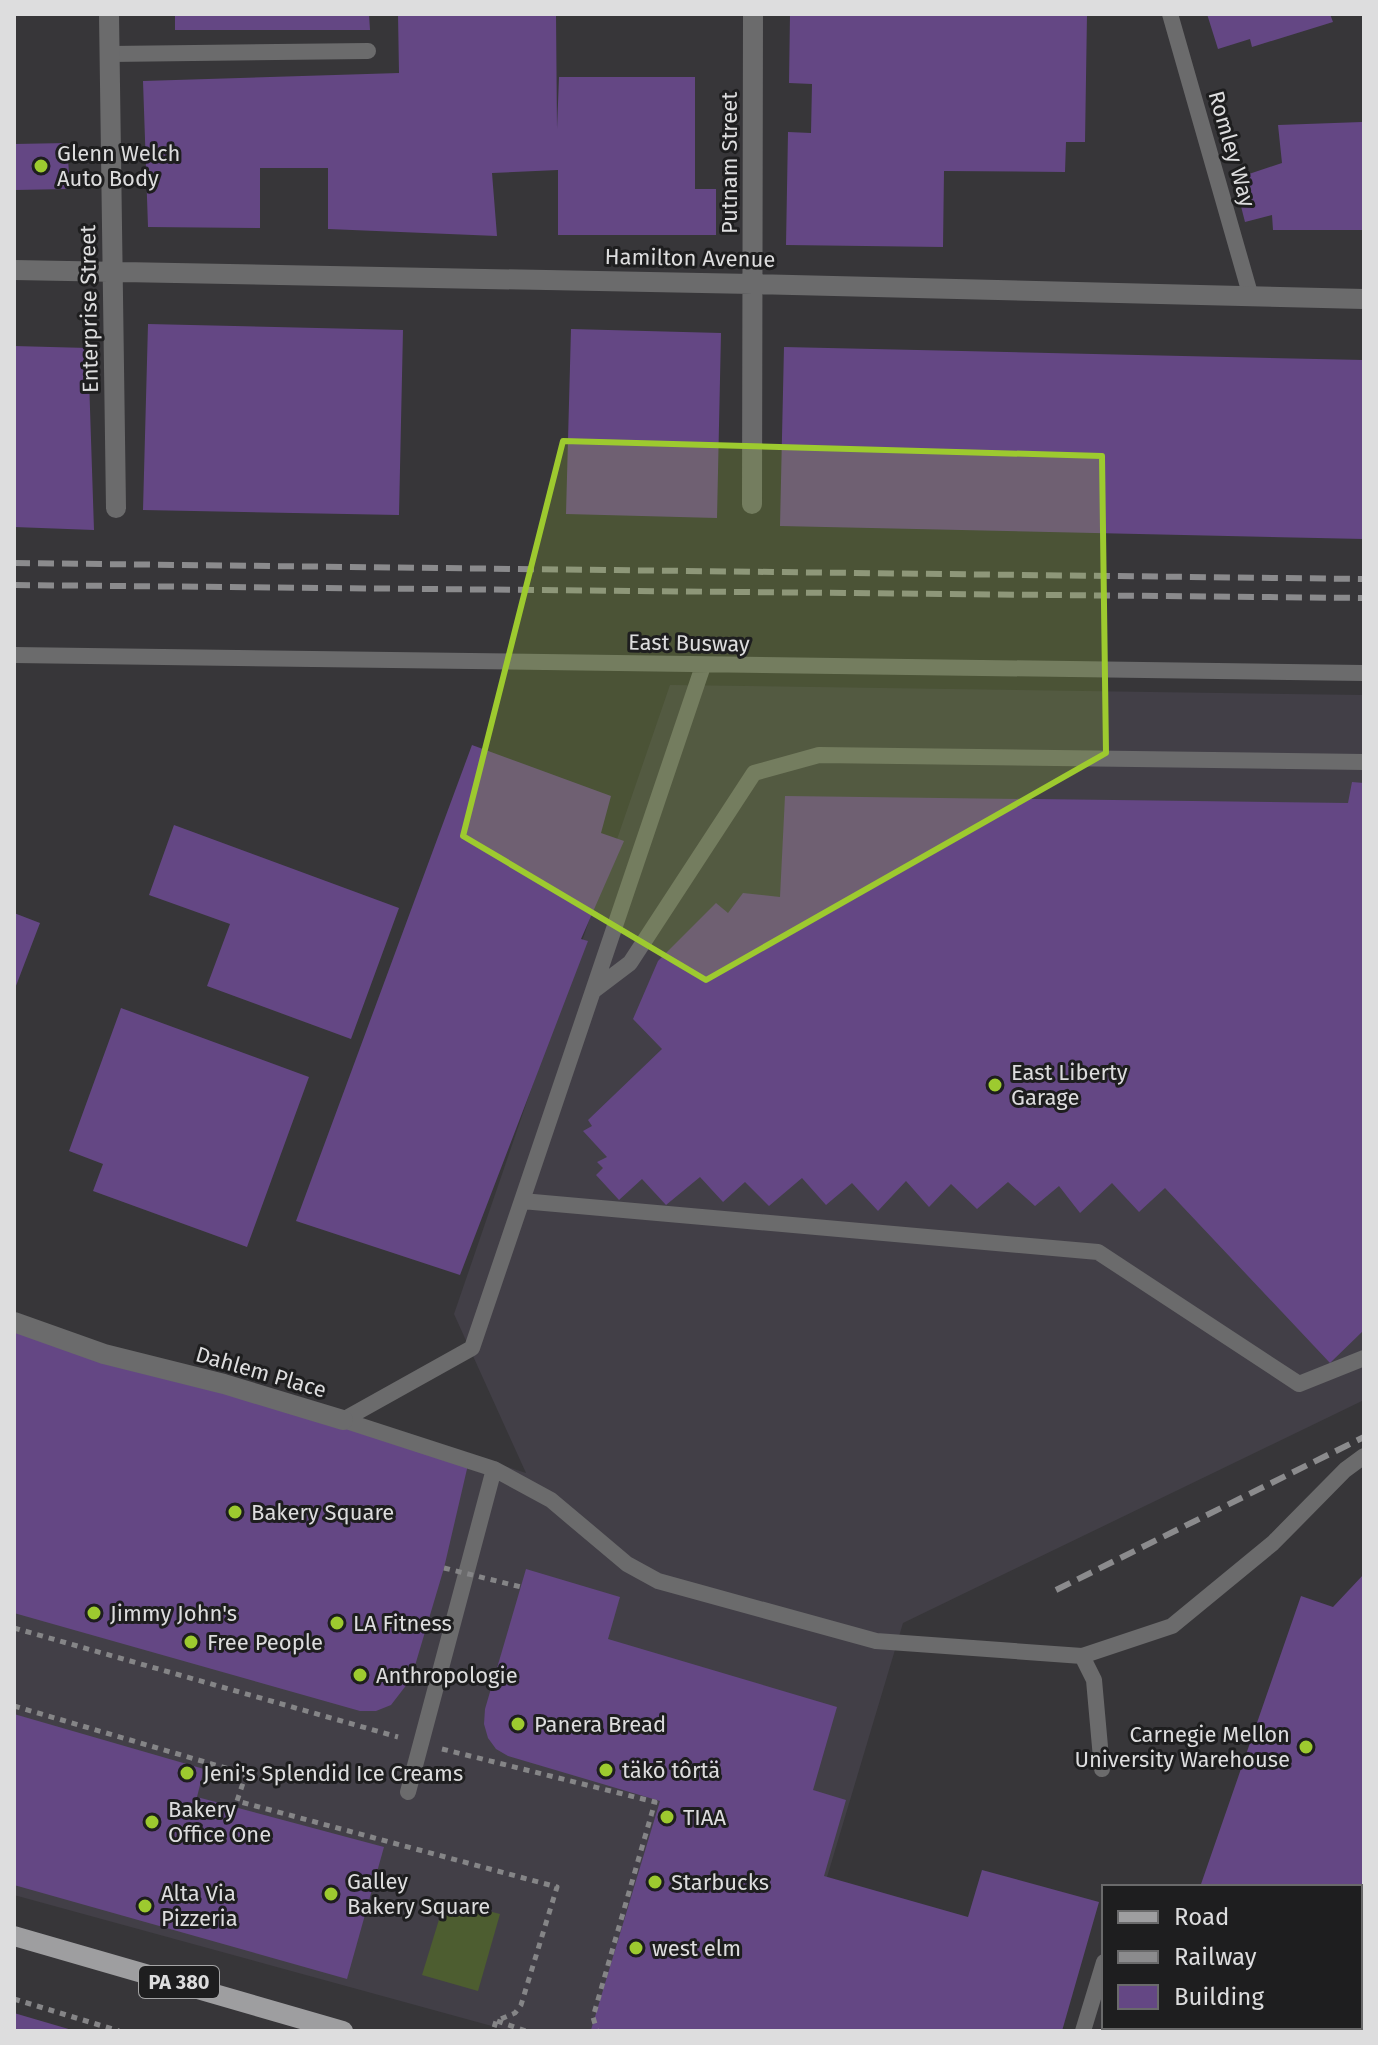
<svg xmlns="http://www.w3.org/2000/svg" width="1378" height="2045" font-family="'Fira Sans',sans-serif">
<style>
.built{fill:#423f47}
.green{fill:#4d5d30}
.building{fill:#644784}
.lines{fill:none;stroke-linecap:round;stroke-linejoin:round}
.path{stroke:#858587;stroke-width:5;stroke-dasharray:6 6;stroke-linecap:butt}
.lane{stroke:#6b6b6c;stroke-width:16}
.street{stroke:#6b6b6c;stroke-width:20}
.primary{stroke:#9e9ea0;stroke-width:20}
.rail{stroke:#8b8b8d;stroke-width:6;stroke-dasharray:16 8;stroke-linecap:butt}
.path-bridge{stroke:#858587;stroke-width:5;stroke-dasharray:6 6;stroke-linecap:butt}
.marked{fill:#9dca2f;fill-opacity:0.2;stroke:#9dca2f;stroke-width:6;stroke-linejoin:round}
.poi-dot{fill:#9dca2f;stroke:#1e1e1f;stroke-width:3}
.labels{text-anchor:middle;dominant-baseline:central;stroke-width:6;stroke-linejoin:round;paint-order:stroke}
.shield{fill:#1e1e1f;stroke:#a4a4a5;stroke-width:2}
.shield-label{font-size:20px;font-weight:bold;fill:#ddddde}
.street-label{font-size:22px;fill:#ddddde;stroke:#1e1e1f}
.poi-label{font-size:22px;fill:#ddddde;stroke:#1e1e1f;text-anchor:start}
</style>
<rect width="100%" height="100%" fill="#373639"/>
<path class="built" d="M 670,685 L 1364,695 L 1364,1400 L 903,1623 L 781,2031 L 510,2031 L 14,1895 L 14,1344 L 419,1439 L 526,1473 L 454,1314 Z"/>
<path class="green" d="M 445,1900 L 500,1914 L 478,1991 L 422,1975 Z"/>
<path class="building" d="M 175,14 L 369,14 L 370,30 L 175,30 Z
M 398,14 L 556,14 L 557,129 L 559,77 L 695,77 L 695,189 L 716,189 L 716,235 L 558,235 L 558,170 L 492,173 L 497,236 L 328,229 L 328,168 L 260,168 L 260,228 L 148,227 L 143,81 L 399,73 Z
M 790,14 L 1087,14 L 1085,142 L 1066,142 L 1065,172 L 944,171 L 943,247 L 786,245 L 788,132 L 811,133 L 812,84 L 789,83 Z
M 1207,14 L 1330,14 L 1333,22 L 1252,47 L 1250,39 L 1218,49 Z
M 1362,122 L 1364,230 L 1273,230 L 1272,215 L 1245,222 L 1234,179 L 1282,163 L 1278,125 Z
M 67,143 L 70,189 L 14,190 L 14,144 Z
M 148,324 L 403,330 L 399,515 L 143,510 Z
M 571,329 L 721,333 L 717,518 L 566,514 Z
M 14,346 L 88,348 L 94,530 L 14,527 Z
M 784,347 L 1364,360 L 1364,539 L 780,526 Z
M 472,745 L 611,796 L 601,833 L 624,841 L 581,939 L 588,941 L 460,1275 L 296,1221 Z
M 1352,782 L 1364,783 L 1364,1330 L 1330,1363 L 1165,1188 L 1139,1212 L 1112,1183 L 1080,1213 L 1059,1186 L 1035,1206 L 1008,1182 L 977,1209 L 951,1184 L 929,1207 L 906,1181 L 878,1211 L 852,1183 L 826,1205 L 802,1178 L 769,1206 L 745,1182 L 723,1202 L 700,1177 L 666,1205 L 642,1179 L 619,1200 L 596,1175 L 603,1168 L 597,1162 L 607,1157 L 583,1131 L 592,1126 L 588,1120 L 662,1049 L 633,1019 L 658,961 L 716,903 L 728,913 L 743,893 L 780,897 L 785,796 L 1348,803 Z
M 174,825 L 399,908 L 351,1039 L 207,986 L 230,924 L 149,895 Z
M 14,913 L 40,923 L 14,991 Z
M 121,1008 L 309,1077 L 247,1247 L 93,1191 L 103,1164 L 69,1151 Z
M 14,1326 L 470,1456 L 444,1568 L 411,1679 L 391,1705 L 376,1711 L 360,1711 L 14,1613 Z
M 526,1569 L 620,1597 L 608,1639 L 837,1707 L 813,1790 L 846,1800 L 824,1876 L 968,1917 L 982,1870 L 1099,1902 L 1062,2031 L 591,2030 L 660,1801 L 508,1756 L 496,1749 L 488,1738 L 484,1724 L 485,1709 Z
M 1364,1574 L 1364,2031 L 1150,2031 L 1152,2027 L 1360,2027 L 1360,1887 L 1200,1887 L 1301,1596 L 1333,1607 Z
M 14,1714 L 204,1769 L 197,1797 L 384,1847 L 347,1979 L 14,1885 Z
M 14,2013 L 72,2030 L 72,2031 L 14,2031 Z"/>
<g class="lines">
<path class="path" d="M 14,1628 L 398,1737
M 14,1706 L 246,1774 L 237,1801 L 557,1887 L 521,2005 L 515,2013 L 496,2021 L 493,2031
M 442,1749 L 655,1802 L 593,2017 L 597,2031
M 14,1999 L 119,2031
M 497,2021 L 526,2031"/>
<path class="lane" d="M 1170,14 L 1251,297
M 110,54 L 368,51
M 14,655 L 1364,673
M 593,991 L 630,963 L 754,773 L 819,755 L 1364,762
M 522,1201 L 1098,1252 L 1299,1384 L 1364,1358
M 343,1420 L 494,1469 L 551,1500 L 627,1564 L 658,1581 L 876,1641 L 1082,1656 L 1172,1626 L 1273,1543 L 1345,1470 L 1364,1456
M 343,1420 L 472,1348 L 703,666
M 1082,1656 L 1094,1680 L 1102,1769
M 408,1792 L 494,1469
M 1083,2031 L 1104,1962"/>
<path class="street" d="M 109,14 L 116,508
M 14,270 L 753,284 L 1364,299
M 752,504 L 753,14
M 14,1322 L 104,1354 L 224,1384 L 343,1420"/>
<path class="primary" d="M 14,1936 L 343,2031"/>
<path class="rail" d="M 14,563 L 1364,579
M 14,585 L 1364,598
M 1056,1590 L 1364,1437"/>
<path class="path-bridge" d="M 444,1568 L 521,1587"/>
</g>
<path class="marked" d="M 563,441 L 1102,456 L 1106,753 L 706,980 L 463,836 Z"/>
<g class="poi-dot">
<circle cx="41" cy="166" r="8"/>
<circle cx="995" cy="1085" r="8"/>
<circle cx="235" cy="1512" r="8"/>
<circle cx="94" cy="1613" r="8"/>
<circle cx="337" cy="1623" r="8"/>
<circle cx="191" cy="1642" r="8"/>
<circle cx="360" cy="1675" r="8"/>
<circle cx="518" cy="1724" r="8"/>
<circle cx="1306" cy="1747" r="8"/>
<circle cx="606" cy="1770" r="8"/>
<circle cx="187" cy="1773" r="8"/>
<circle cx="667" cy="1817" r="8"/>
<circle cx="152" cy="1822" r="8"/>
<circle cx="655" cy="1882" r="8"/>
<circle cx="331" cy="1894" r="8"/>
<circle cx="145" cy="1906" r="8"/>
<circle cx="636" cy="1948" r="8"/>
</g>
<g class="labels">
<rect class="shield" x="139" y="1966" width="80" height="32" rx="6"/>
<g class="shield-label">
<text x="179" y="1982">PA 380</text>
</g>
<g class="street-label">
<text transform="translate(1232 149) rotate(74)">Romley Way</text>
<text transform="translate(729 163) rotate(-90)">Putnam Street</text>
<text transform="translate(690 258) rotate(1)">Hamilton Avenue</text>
<text transform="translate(89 309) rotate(-91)">Enterprise Street</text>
<text transform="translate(689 643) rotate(1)">East Busway</text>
<text transform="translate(261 1372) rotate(16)">Dahlem Place</text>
</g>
<g class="poi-label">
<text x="57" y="153">Glenn Welch<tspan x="57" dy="25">Auto Body</tspan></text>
<text x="1011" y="1072">East Liberty<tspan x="1011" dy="25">Garage</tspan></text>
<text x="251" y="1512">Bakery Square</text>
<text x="110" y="1613">Jimmy John's</text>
<text x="353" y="1623">LA Fitness</text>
<text x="207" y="1642">Free People</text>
<text x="376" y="1675">Anthropologie</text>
<text x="534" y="1724">Panera Bread</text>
<text x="1290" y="1734" text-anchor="end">Carnegie Mellon<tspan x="1290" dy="25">University Warehouse</tspan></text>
<text x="622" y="1770">täkō tôrtä</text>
<text x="203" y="1773">Jeni's Splendid Ice Creams</text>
<text x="168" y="1809">Bakery<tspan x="168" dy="25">Office One</tspan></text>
<text x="683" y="1817">TIAA</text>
<text x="347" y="1881">Galley<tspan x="347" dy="25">Bakery Square</tspan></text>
<text x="671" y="1882">Starbucks</text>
<text x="161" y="1893">Alta Via<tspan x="161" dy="25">Pizzeria</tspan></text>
<text x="652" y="1948">west elm</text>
</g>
</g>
<rect width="1378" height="2045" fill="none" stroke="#ddddde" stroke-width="32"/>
<rect x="1102" y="1885" width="260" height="144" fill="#1e1e1f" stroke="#6a6a6b" stroke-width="2"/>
<rect x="1118" y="1911" width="40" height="12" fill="#9e9ea0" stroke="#6a6a6b" stroke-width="2"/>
<text x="1174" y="1925" font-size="24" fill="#ddddde">Road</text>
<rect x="1118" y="1951" width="40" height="12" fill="#8b8b8d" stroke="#6a6a6b" stroke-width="2"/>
<text x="1174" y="1965" font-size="24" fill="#ddddde">Railway</text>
<rect x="1118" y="1985" width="40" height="24" fill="#644784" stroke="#6a6a6b" stroke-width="2"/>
<text x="1174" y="2005" font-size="24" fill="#ddddde">Building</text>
</svg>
